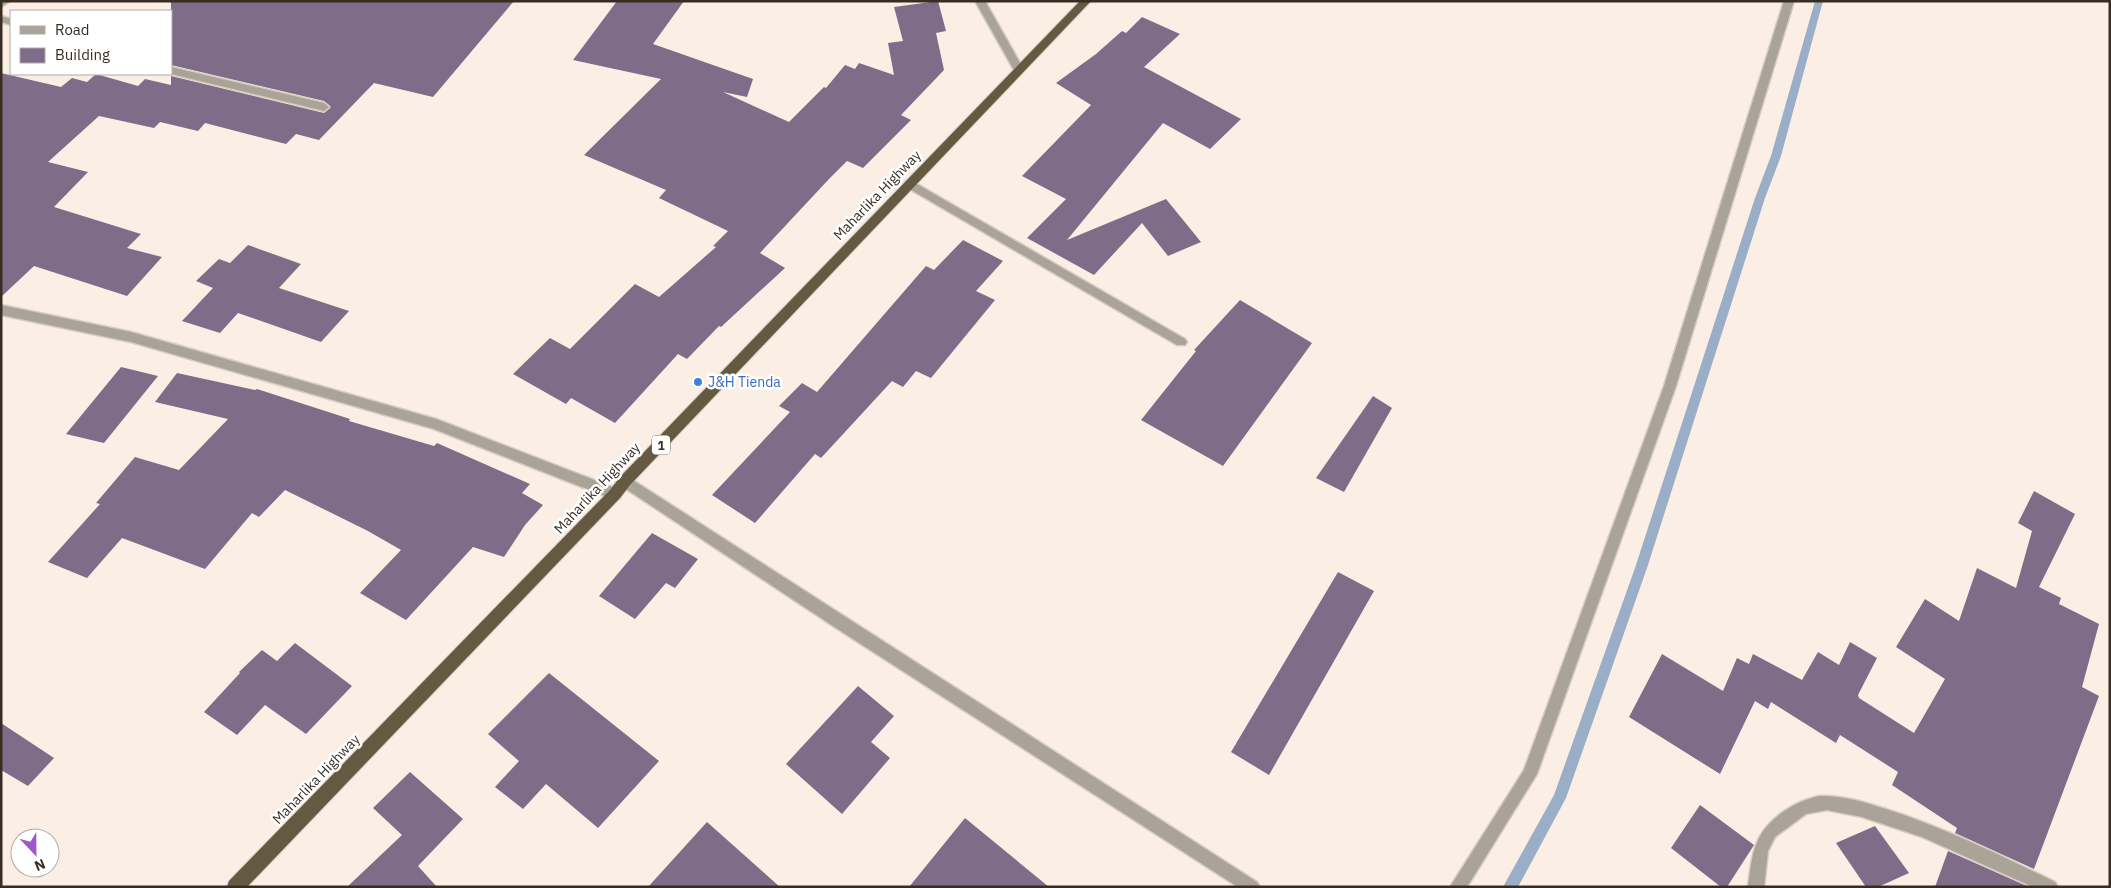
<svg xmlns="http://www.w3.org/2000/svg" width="2111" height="888" font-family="'IBM Plex Sans',sans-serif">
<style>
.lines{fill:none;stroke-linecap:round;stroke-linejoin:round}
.stream{fill:#9aaec7;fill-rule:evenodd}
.building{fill:#7e6c88}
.minor-casing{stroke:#d8ccc2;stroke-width:3}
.trunk-casing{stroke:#d8ccc2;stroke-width:2}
.minor{fill:#aaa498;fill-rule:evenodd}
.trunk{fill:#645941;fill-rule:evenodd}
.shop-dot{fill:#3f7fe0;stroke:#fff;stroke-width:2}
.labels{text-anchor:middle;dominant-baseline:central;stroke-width:5;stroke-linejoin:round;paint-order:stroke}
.shield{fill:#fff;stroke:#746c65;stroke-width:1}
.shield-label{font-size:12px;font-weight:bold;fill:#382d23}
.street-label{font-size:14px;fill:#382d23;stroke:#fff}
.shop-label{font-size:14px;fill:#366cbe;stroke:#fff;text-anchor:start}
</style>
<rect width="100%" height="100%" fill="#fbefe5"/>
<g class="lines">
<path class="stream" d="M 1815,1 L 1823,1 L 1781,156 L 1765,198 L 1647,568 L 1566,798 L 1518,887 L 1503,887 L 1554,795 L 1635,568 L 1755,198 L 1771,156 Z"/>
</g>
<path class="building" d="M 171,1 L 514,1 L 433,97 L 374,83 L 319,140 L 296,134 L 286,144 L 205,123 L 198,131 L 160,122 L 154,128 L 99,116 L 48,162 L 88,172 L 54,207 L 141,234 L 127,248 L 162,257 L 127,296 L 34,266 L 1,297 L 1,73 L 61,87 L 72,78 L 87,82 L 96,74 L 138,86 L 145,79 L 171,85 L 171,76 L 324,113 L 330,108 L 330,106 L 324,101 L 171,65 Z
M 617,1 L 684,1 L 653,44 L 753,79 L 747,97 L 723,92 L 789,122 L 824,87 L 826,88 L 845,65 L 855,69 L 859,63 L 894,75 L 888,43 L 903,41 L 894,7 L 938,1 L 946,31 L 936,33 L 944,70 L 901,115 L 911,120 L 863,168 L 847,161 L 829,179 L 760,253 L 785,268 L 721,327 L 719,326 L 687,359 L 678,354 L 615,423 L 571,398 L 566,404 L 513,374 L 550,338 L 570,349 L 635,284 L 659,297 L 716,247 L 713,246 L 728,231 L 659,198 L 666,190 L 584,155 L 661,79 L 573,60 Z
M 1142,17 L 1180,34 L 1144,67 L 1241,119 L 1210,149 L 1163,123 L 1067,240 L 1166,199 L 1201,242 L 1168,256 L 1142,223 L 1094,275 L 1027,238 L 1066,199 L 1022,176 L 1091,105 L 1056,83 L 1096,54 L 1122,31 L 1126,33 Z
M 963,240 L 1003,261 L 976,291 L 995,300 L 931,378 L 916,371 L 903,387 L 892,381 L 821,458 L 815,454 L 755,523 L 712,495 L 790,412 L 779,406 L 802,383 L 817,392 L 926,266 L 934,270 Z
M 248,245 L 301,264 L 279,288 L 349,311 L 321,342 L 238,313 L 220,333 L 182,321 L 213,288 L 196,281 L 219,259 L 230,263 Z
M 1240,300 L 1312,343 L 1223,466 L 1141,420 L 1196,351 L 1194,350 Z
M 121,367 L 158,376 L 104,443 L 66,434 Z
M 177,373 L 255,390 L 257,389 L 350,419 L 349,421 L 434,446 L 437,443 L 530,484 L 522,493 L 543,505 L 525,525 L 504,557 L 473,547 L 406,620 L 360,593 L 401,550 L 368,531 L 285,490 L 259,517 L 252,513 L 205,569 L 122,538 L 87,578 L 48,562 L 100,504 L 96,503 L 135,457 L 179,470 L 228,419 L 155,402 Z
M 1373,396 L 1392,408 L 1344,492 L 1316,478 Z
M 2034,491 L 2075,514 L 2039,587 L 2061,598 L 2059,604 L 2099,624 L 2082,687 L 2099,696 L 2034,869 L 1955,833 L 1957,828 L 1892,785 L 1898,772 L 1840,735 L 1836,743 L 1771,702 L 1768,709 L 1755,701 L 1720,774 L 1629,717 L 1662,654 L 1723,691 L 1737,658 L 1749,664 L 1753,654 L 1802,680 L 1818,652 L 1839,665 L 1850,642 L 1877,658 L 1858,695 L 1859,698 L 1914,733 L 1945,679 L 1896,647 L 1925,599 L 1959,621 L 1977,568 L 2016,588 L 2032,531 L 2018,523 Z
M 652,533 L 698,559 L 675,588 L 666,583 L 635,619 L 599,596 Z
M 1338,572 L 1374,591 L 1269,775 L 1231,752 Z
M 295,643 L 352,686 L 306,734 L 265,705 L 237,735 L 204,712 L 240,673 L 239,672 L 262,650 L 277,661 Z
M 549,673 L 659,761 L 598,828 L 546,784 L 523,809 L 495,787 L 519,761 L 488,734 Z
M 858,686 L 894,716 L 871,742 L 890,758 L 842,814 L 786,764 Z
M 1,723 L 54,758 L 28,786 L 1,770 Z
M 410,772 L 463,819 L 418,866 L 437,887 L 347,887 L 402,835 L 373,808 Z
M 1700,805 L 1754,845 L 1727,887 L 1721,887 L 1671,848 Z
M 965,818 L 1049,887 L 909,887 Z
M 707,822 L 780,887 L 648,887 Z
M 1875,826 L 1909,873 L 1878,887 L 1866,887 L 1836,843 Z
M 1948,851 L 2027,886 L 2027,887 L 1935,887 Z"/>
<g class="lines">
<g class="minor-casing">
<path id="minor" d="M 1,1 L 10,1 L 1,7 Z
M 975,1 L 985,1 L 1024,70 L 1023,72 L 1015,72 Z
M 1784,1 L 1794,1 L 1676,386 L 1537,774 L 1467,887 L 1450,887 L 1524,770 L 1664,386 Z
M 1,16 L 11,19 L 11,25 L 1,22 Z
M 171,67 L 324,103 L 329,107 L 324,111 L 171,74 Z
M 910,180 L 1185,339 L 1187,342 L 1185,345 L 1177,345 L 906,187 L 905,184 L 906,181 Z
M 1,305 L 131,332 L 436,419 L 620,490 L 621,494 L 620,498 L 615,500 L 434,429 L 131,342 L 1,315 Z
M 625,475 L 1257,882 L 1260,887 L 1238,887 L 836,628 L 620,485 L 619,481 L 620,477 Z
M 1819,796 C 1842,795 1864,802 1886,809 C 1945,828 2000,855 2055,882 L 2058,887 L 2033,887 L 1922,837 L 1862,817 L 1827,810 L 1806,814 L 1775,837 L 1768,851 L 1764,887 L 1748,887 C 1752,854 1754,832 1783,812 C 1794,804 1806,799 1819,796 Z"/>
</g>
<g class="trunk-casing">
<path id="trunk" d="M 1080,1 L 1091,1 L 630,485 L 620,498 L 247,887 L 227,887 L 229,881 L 610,490 L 620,477 Z"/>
</g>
<use href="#minor" class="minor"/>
<use href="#trunk" class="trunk"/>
</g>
<circle class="shop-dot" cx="698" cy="382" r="5"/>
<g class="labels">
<rect class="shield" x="652" y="435.5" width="18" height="19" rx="4"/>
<g class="shield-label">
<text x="661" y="445">1</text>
</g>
<g class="street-label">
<text transform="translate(877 195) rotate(-46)">Maharlika Highway</text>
<text transform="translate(597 488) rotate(-47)">Maharlika Highway</text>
<text transform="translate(316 779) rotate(-46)">Maharlika Highway</text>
</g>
<g class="shop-label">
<text x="708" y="382">J&amp;H Tienda</text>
</g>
</g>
<rect width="2111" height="888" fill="none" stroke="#382d23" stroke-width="5"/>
<rect x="10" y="10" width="162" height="65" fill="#ffffff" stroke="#afaba7"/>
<rect x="20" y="26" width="25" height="8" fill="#aaa498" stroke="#afaba7"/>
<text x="55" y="35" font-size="15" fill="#382d23">Road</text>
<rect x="20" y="48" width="25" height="15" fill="#7e6c88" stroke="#afaba7"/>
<text x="55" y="60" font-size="15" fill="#382d23">Building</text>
<g transform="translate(35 853) rotate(158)"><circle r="24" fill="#ffffff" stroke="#afaba7"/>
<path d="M0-4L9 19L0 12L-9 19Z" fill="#9f57ca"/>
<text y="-8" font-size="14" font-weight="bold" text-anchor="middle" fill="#382d23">N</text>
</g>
</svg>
